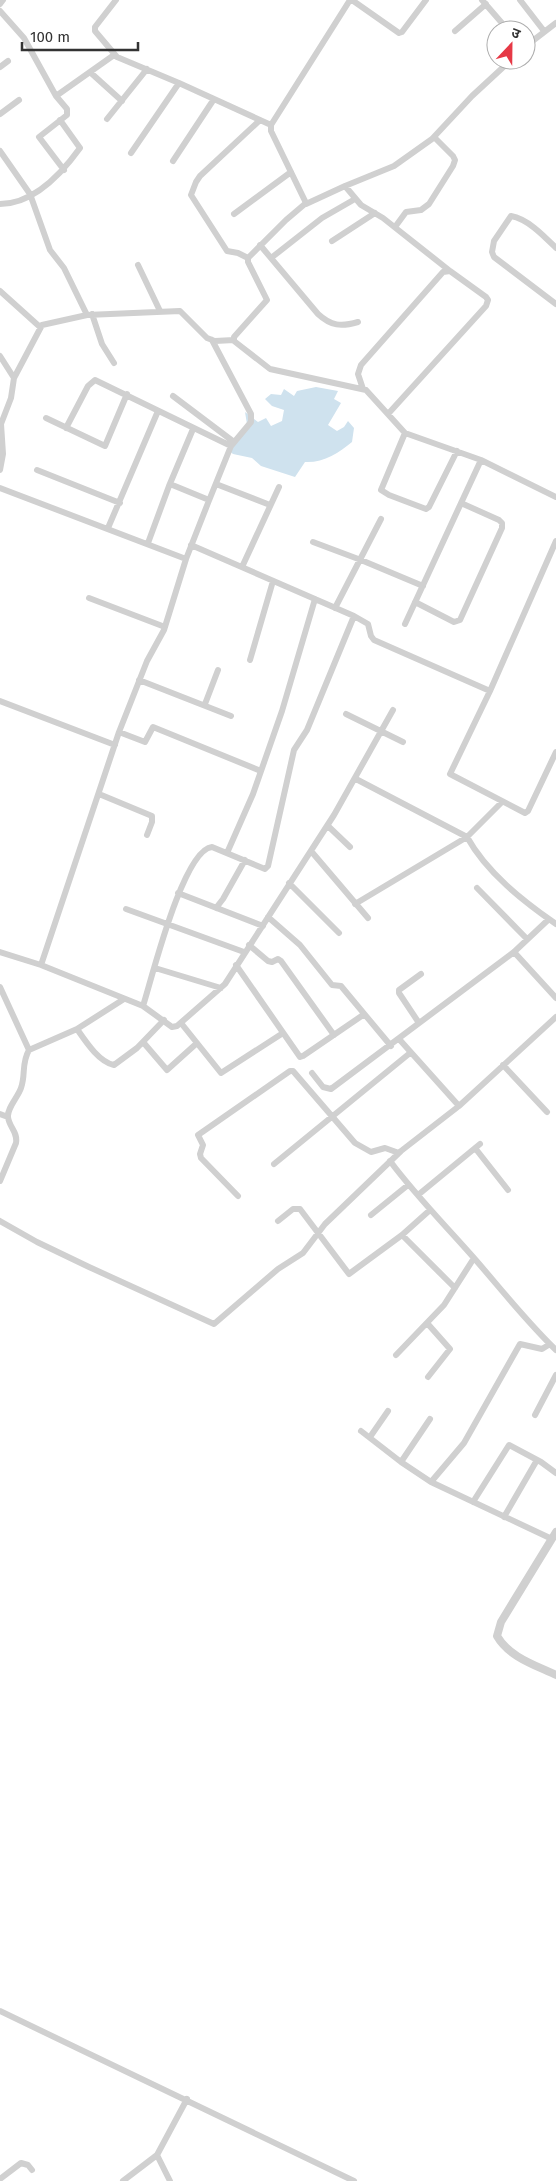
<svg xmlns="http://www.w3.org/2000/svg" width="556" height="2181" font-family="'Fira Sans','Noto Sans Devanagari',sans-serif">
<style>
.water{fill:#cfe2ee}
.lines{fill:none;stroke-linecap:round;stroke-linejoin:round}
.minor{stroke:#d0d0d0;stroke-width:6}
.tertiary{stroke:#d0d0d0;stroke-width:8}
</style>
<rect width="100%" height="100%" fill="#fff"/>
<path class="water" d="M 316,387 L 338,391 L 334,399 L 341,403 L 328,425 L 337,431 L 344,427 L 348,421 L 354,428 L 352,442 C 339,453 323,463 305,462 L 295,477 L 261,466 L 252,458 L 233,454 L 228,450 L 247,424 L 245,412 L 258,422 L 266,418 L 271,426 L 282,421 L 284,410 L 272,406 L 265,399 L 271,394 L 281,395 L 284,389 L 294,396 L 297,391 Z"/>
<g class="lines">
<path class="minor" d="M 116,0 L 95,27 L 95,31 L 117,57 L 179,83 L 271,125
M 350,0 L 271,125 L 271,131 L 306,203 L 286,220 L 248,258 L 248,262 L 267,300 L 234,337 L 234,341 L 270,369 L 366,390 L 405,433 L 481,460 L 556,497
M 352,0 L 399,33 L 402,32 L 426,0
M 482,0 L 508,30
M 520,0 L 544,31
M 0,4 L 3,0
M 0,11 L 24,38 L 56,96 L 67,109 L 67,115 L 39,137 L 64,170
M 455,31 L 486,4
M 526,46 L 556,23
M 0,67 L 8,61
M 91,73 L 122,101
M 56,96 L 114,55
M 0,114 L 19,100
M 107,119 L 147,69
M 0,151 L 30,194 L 50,250 L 64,268 L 87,315
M 131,153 L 179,83
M 173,161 L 214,99
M 345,186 L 361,205 L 383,218 L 450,271
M 0,204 C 34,204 62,173 80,148 L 60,120
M 306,204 L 345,186 L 394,166 L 432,139 L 472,96 L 511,60
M 234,214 L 291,172
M 395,227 L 406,212 L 421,210 L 429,204 L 453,166 L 455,160 L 453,156 L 434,137
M 332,241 L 375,213
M 260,245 L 318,314 C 331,326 341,327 358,322
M 556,248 C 544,236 528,219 511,216 L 494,241 L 492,252 L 494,257 L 556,304
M 248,258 L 238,253 L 227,251 L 191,195 L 196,182 L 200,176 L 260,120
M 271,258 L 322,218 L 355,199
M 138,265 L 160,311
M 0,291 L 40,327
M 92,314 L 102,344 L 114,363
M 0,356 L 14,378 L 11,398 L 1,424 L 3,454 L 0,470
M 14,378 L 42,325 L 87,315 L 180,311 L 207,338 L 215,341 L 234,340
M 363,389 L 358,374 L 361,365 L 443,272 L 450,271 L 486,297 L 488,300 L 486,306 L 388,414
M 173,396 L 234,442
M 46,418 L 105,446 L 127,394
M 66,428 L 88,386 L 95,380 L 231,446
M 405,433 L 381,490 L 389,495 L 426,509 L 429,507 L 457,451
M 37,470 L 120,503
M 170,484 L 209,500
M 216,484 L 270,505
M 0,488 L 186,559
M 108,528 L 158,411
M 556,541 L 490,691 L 450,774 L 525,813 L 528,811 L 556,752
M 313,542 L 361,560 L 423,586
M 148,543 L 169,486 L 193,429
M 191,545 L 354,616 L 368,624 L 371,636 L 374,640 L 490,691
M 242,567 L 279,487
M 89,598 L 165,627
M 415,602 L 454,622 L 460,620 L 502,528 L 502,523 L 499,520 L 461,503
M 335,608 L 381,519
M 405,624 L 481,460
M 250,660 L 273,581
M 139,680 L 231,716
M 0,701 L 115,745
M 205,704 L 218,670
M 346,714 L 403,742
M 119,732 L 145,742 L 153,727 L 261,771
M 356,779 L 467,837 C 487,873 523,901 556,924
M 99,794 L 152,816 L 152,822 L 147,835
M 328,826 L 350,847
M 311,851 L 368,918
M 227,853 L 253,794 L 282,711 L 315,599
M 289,883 L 339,933
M 477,888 L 527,939
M 178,893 L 263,926
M 355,904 L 467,837 L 502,802
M 216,908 L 223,899 L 245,860
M 126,909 L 244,952
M 268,917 L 300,945 L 332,985 L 341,986 L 391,1046
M 249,945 L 268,961 L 272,962 L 278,959 L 281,961 L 334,1035
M 0,952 L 41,965 L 143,1006 L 172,1027 L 177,1026 L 225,984 L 334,815 L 393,710
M 514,952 L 556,998
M 41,965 L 119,732 L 147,661 L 164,630 L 186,559 L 208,503 L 231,446 L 251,422 L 251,414 L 212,340
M 236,965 L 300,1057 L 303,1056 L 363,1015
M 155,968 L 221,988
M 0,987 L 29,1050 L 77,1029 L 124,999
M 143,1006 C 152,978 183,850 212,847 L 265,869 L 268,866 L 294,750 L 307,730 L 354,616
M 181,1023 L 221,1073 L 283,1033
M 419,1023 L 399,993 L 399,990 L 421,974
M 77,1029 C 86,1042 99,1062 114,1065 L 137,1048 L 164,1020
M 399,1039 L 459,1106
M 143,1042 L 167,1070 L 197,1043
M 503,1065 L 547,1112
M 312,1073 L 323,1087 L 331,1089 L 514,952 L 549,919
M 0,1114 L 8,1117
M 475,1148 L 508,1190
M 390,1161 C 416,1196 446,1226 474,1258 C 501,1289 526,1321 556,1350
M 274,1164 L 410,1053
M 0,1181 L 16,1143 C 18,1132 9,1127 8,1117 C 7,1108 18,1097 21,1088 C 26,1074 21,1064 29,1050
M 418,1195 L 480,1144
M 238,1196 L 201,1158 L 200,1154 L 203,1145 L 198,1135 L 290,1071 L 293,1071 L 355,1143 L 371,1152 L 385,1148 L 399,1153
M 371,1215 L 408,1185
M 0,1221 L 37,1242 L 89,1267 L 214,1324 L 278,1269 L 303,1253 L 325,1224 L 401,1151 L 459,1106 L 556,1017
M 278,1221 L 293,1209 L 300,1209 L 349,1274 L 402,1235 L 430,1210
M 402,1235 L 455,1288
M 427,1323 L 450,1349 L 428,1377
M 396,1355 L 444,1305 L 474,1258
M 535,1415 L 556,1375
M 361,1431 L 401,1462 L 431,1482 L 552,1539
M 370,1437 L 388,1411
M 401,1462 L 430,1419
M 431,1482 L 464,1443 L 520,1344 L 542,1349 L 550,1344
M 473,1502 L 509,1445 L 541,1462 L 556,1473
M 504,1517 L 537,1460
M 0,2011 L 354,2181
M 0,2179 L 21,2163 L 28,2165 L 32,2170
M 123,2181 L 157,2155
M 170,2181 L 157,2155 L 187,2099"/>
<path class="tertiary" d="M 556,1532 L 501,1622 L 497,1636 C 509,1657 535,1665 556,1675"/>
</g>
<g transform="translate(511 45) rotate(22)"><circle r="24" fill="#ffffff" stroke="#adadad"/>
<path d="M0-4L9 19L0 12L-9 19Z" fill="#e63946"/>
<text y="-8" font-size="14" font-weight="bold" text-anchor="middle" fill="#333333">उ</text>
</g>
<path d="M22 42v8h116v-8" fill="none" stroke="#333333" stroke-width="2.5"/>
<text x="30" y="42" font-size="15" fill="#333333" stroke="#ffffff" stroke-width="4" paint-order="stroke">100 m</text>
</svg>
